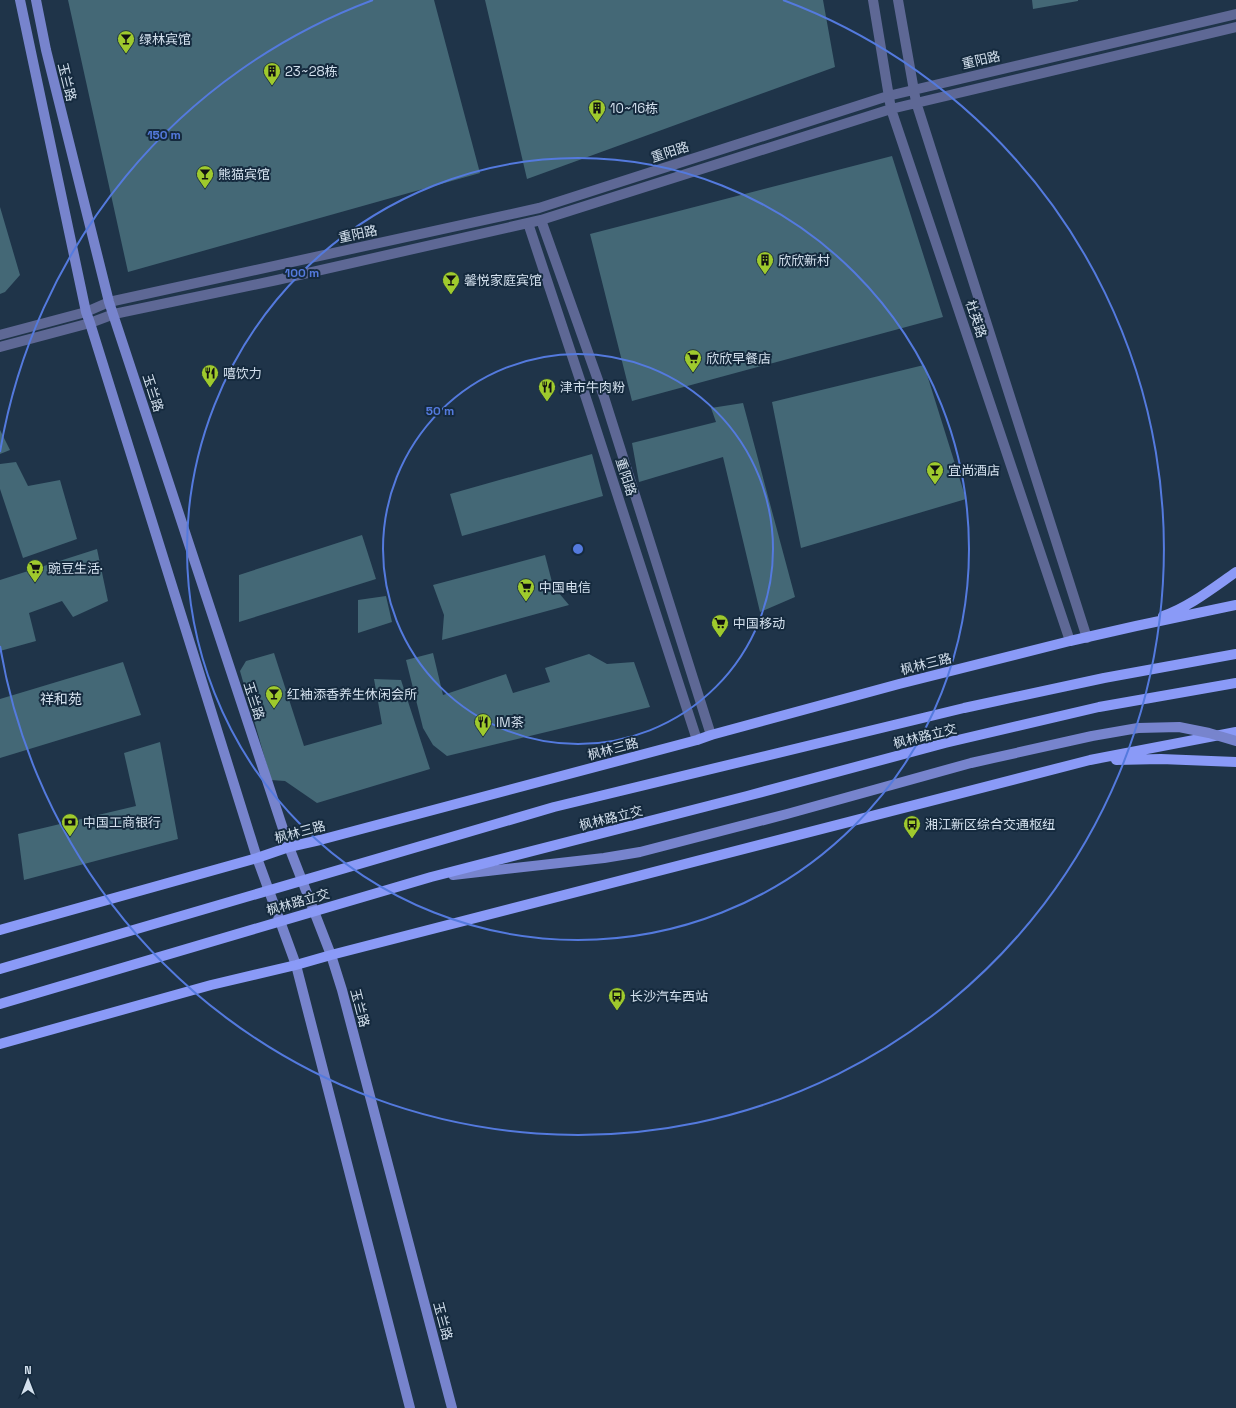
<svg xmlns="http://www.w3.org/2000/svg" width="1236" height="1408" font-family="'Space Grotesk','Noto Sans SC',sans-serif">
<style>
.building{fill:#446876}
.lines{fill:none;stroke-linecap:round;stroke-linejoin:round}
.street{stroke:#5e6895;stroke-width:10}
.secondary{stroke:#7784cd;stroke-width:10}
.primary{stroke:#8a9af7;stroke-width:10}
.secondary-bridge{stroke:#7784cd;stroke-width:10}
.primary-bridge{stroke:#8a9af7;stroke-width:10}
.ring{fill:none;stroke:#547ade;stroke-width:2}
.labels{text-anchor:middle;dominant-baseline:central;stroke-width:4;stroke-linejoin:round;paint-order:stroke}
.poi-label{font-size:13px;fill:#d3e0ed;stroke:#152a3e;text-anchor:start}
.street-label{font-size:13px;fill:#d3e0ed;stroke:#152a3e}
.neighbourhood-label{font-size:14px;fill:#d3e0ed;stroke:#152a3e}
.centre{fill:#547ade;stroke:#152a3e;stroke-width:2}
.ring-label{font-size:12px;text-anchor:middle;font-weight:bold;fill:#547ade;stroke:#152a3e;stroke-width:4;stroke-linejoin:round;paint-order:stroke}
</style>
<rect width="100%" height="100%" fill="#1f3449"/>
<path class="building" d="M 68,0 L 434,0 L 480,173 L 128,272 Z
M 485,0 L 823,0 L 835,67 L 527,179 Z
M 1032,0 L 1078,0 L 1078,1 L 1033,9 Z
M 892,156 L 943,317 L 632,401 L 590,234 Z
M 0,207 L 20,275 L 5,292 L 0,294 Z
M 924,365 L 966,499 L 801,548 L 772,402 Z
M 743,403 L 795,597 L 760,612 L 723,457 L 639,482 L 632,443 L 716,422 L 711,408 Z
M 0,430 L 10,450 L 0,454 Z
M 592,454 L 603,496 L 462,536 L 450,494 Z
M 16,462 L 28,486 L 60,480 L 77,539 L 23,558 L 0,489 L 0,464 Z
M 362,535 L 376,579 L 239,622 L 239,575 Z
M 97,549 L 108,601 L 73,617 L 62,601 L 29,613 L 36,641 L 0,651 L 0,580 Z
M 545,555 L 553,586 L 569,605 L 442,640 L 444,615 L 433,585 Z
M 386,596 L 392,622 L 358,633 L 358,600 Z
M 274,653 L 304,746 L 382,724 L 374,679 L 401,680 L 430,769 L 317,803 L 285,781 L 271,780 L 240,671 L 246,661 Z
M 433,653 L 443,695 L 506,674 L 513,693 L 550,682 L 545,668 L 589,654 L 607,664 L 634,662 L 650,707 L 447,756 L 433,745 L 423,728 L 406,660 Z
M 123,662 L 141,715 L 0,758 L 0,699 Z
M 160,742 L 178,839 L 24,880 L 18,834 L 136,806 L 124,753 Z"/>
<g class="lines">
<path class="street" d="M 873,0 L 891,109 L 1070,641
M 898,0 L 916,102 L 1087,638
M 541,220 L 604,397 L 711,735
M 528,223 L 586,398 L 697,740
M 0,335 L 86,312 L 109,302 L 539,208 L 888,96 L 1236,14
M 0,347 L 90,323 L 114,314 L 277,280 L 541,220 L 891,109 L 1236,27"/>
<path class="secondary" d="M 20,0 L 86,312 L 90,323 L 257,858 L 296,965 L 410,1408
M 36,0 L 46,50 L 109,302 L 289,847 L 331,955 L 342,990 L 452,1408"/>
<path class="primary" d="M 1163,616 C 1189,607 1213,588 1236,572
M 1116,760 L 1161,759 L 1236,762
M 0,930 L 257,858 L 289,847 L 320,840 L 697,740 L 711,735 L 899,684 L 1070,641 L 1136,626 L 1236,605
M 0,1044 L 211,985 L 296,965 L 331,955 L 1090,760 L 1236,732"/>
<path class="secondary-bridge" d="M 453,875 L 604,858 L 640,852 L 787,814 L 971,763 L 1092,736 L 1138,728 L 1179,727 L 1209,733 L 1236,741"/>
<path class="primary-bridge" d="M 0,969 L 554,807 L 964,708 L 1104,678 L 1236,654
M 0,1004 L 431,877 L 747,796 L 945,743 L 1099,707 L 1236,683"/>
</g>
<g class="ring">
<circle cx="578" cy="549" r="195"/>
<circle cx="578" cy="549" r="391"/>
<path d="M0 452A586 586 0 0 1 373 0M783 0A586 586 0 1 1 0 646"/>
</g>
<defs>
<g id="bar-pin" transform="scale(0.9)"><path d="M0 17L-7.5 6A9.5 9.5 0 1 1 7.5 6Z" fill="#9fca2d" stroke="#152a3e"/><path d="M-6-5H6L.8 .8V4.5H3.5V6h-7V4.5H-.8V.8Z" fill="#111"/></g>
<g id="building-pin" transform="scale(0.9)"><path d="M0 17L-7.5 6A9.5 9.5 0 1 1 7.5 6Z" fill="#9fca2d" stroke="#152a3e"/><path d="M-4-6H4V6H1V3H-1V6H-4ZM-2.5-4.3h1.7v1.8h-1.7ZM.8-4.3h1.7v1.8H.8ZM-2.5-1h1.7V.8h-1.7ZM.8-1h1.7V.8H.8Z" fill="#111"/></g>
<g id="supermarket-pin" transform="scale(0.9)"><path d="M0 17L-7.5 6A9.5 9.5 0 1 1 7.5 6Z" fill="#9fca2d" stroke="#152a3e"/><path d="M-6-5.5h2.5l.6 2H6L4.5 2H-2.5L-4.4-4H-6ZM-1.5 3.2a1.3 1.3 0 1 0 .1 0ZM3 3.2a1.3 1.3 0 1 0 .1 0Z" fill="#111"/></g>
<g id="restaurant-pin" transform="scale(0.9)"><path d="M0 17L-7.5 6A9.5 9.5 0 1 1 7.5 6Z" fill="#9fca2d" stroke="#152a3e"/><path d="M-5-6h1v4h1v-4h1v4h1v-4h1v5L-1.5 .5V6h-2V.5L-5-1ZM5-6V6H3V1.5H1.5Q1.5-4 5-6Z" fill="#111"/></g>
<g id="bank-pin" transform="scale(0.9)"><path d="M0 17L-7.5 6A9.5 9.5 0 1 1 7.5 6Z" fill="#9fca2d" stroke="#152a3e"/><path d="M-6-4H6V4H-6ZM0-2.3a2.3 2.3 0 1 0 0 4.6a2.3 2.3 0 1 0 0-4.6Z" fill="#111"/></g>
<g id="bus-pin" transform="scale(0.9)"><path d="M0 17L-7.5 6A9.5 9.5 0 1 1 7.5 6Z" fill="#9fca2d" stroke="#152a3e"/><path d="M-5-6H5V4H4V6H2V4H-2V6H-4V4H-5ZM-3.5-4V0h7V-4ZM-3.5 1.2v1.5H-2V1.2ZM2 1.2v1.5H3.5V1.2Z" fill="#111"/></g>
</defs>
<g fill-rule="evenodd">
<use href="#bar-pin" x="126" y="39"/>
<use href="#building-pin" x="272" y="71"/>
<use href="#building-pin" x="597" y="108"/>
<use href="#bar-pin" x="205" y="174"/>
<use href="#building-pin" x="765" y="260"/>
<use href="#bar-pin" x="451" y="280"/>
<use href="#supermarket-pin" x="693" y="358"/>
<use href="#restaurant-pin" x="210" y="373"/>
<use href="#restaurant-pin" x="547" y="387"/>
<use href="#bar-pin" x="935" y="470"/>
<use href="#supermarket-pin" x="35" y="568"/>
<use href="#supermarket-pin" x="526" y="587"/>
<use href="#supermarket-pin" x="720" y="623"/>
<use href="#bar-pin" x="274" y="694"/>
<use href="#restaurant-pin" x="483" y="722"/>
<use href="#bank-pin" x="70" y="822"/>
<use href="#bus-pin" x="912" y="824"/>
<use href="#bus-pin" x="617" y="996"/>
</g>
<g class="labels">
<g class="poi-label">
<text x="139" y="39">绿林宾馆</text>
<text x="285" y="71">23~28栋</text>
<text x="610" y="108">10~16栋</text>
<text x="218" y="174">熊猫宾馆</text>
<text x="778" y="260">欣欣新村</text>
<text x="464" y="280">馨悦家庭宾馆</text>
<text x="706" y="358">欣欣早餐店</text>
<text x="223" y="373">嘻饮力</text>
<text x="560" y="387">津市牛肉粉</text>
<text x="948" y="470">宜尚酒店</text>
<text x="48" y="568">豌豆生活·</text>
<text x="539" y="587">中国电信</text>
<text x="733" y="623">中国移动</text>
<text x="287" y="694">红袖添香养生休闲会所</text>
<text x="496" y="722">IM茶</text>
<text x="83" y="822">中国工商银行</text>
<text x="925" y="824">湘江新区综合交通枢纽</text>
<text x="630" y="996">长沙汽车西站</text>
</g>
<g class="street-label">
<text transform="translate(981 60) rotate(-13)">重阳路</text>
<text transform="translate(67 82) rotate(76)">玉兰路</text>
<text transform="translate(670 152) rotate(-18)">重阳路</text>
<text transform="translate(358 234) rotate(-12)">重阳路</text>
<text transform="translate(976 319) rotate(71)">杜英路</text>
<text transform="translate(153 393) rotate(72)">玉兰路</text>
<text transform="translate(626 477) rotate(72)">重阳路</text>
<text transform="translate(926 664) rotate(-14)">枫林三路</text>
<text transform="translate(254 701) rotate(72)">玉兰路</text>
<text transform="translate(925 736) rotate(-14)">枫林路立交</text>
<text transform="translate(613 749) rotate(-15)">枫林三路</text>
<text transform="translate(611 818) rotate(-14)">枫林路立交</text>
<text transform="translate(300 832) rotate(-15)">枫林三路</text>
<text transform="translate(298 902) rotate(-16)">枫林路立交</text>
<text transform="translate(360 1008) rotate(75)">玉兰路</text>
<text transform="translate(443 1321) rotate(75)">玉兰路</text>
</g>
<g class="neighbourhood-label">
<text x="61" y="699">祥和苑</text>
</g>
</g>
<circle cx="578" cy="549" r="6" class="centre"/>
<g class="ring-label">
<text x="164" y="139">150 m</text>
<text x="302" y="277">100 m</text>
<text x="440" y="415">50 m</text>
</g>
<g transform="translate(28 1380)" stroke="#152a3e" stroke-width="3" paint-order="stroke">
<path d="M0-3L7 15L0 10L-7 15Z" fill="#d3e0ed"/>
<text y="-6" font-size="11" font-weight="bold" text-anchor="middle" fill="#d3e0ed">N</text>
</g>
</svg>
